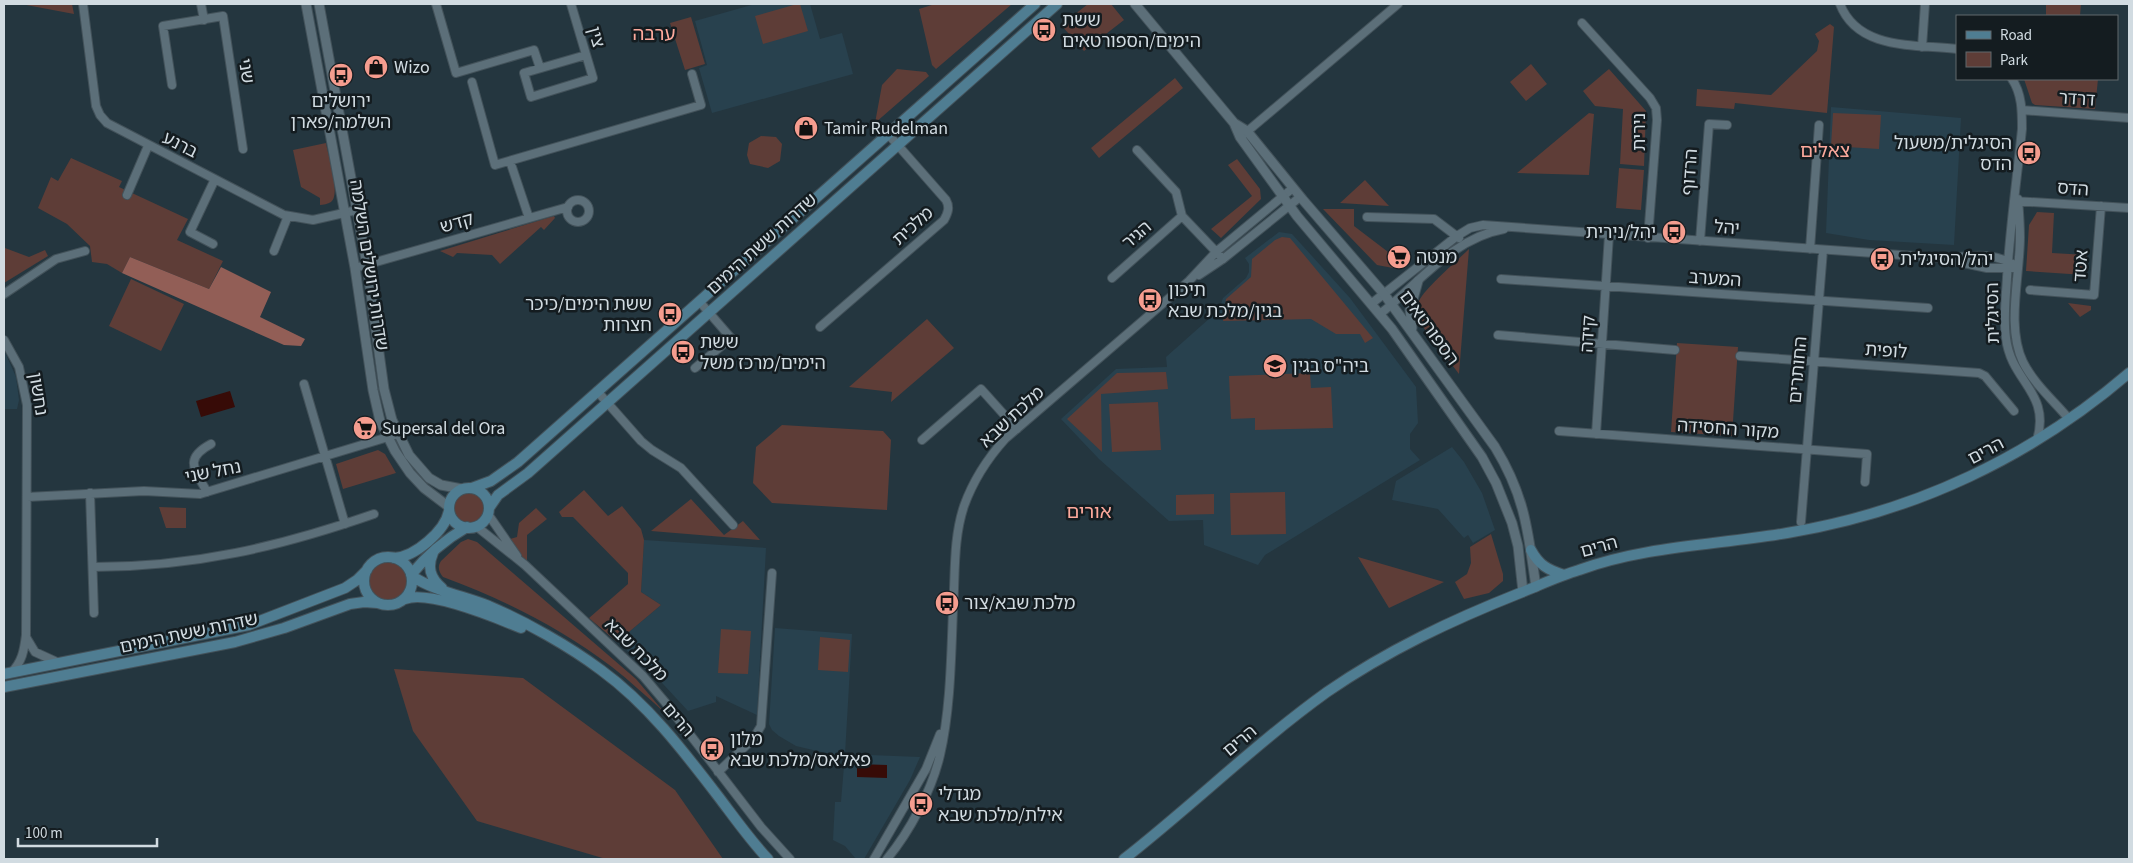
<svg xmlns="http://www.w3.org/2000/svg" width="2133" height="863" font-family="'Source Sans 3','Noto Sans Hebrew',sans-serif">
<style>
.built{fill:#28414e}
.green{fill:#5e3d37}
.forest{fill:#925e56}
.water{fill:#370b07}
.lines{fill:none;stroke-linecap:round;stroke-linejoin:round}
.minor-casing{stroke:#43525a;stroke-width:10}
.tertiary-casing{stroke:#43525a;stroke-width:11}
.secondary-casing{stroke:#43525a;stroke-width:12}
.minor{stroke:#5c6f79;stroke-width:8}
.tertiary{stroke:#5c6f79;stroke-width:9}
.secondary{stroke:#4f7d92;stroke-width:10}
.labels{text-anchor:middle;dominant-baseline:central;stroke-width:5;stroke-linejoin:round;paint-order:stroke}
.poi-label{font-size:18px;fill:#d1dbe1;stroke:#141c20;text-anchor:start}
.street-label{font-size:18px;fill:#d1dbe1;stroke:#141c20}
.neighbourhood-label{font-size:19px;fill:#fca99c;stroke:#141c20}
</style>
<rect width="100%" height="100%" fill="#24363f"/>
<path class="built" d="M 755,4 L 810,4 L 820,39 L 842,33 L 853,74 L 712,113 L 699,68 L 707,65 L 695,21 Z
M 1831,107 L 1961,118 L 1954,245 L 1869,240 L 1826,233 Z
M 1279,232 L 1292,234 L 1350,298 L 1416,387 L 1418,423 L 1410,434 L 1410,449 L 1420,460 L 1265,555 L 1258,565 L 1204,545 L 1203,520 L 1169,521 L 1099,459 L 1061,419 L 1116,369 L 1167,367 L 1166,357 L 1219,310 L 1223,298 L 1246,278 L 1249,272 L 1249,264 L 1245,258 Z
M 4,350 L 16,377 L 19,400 L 17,409 L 4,409 Z
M 1452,447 L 1464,462 L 1482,493 L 1495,530 L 1473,543 L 1468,535 L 1464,538 L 1438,509 L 1392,500 L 1396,481 Z
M 644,540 L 766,548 L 757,715 L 716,696 L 716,702 L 688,711 L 651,671 L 617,642 L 661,605 L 641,592 Z
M 775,628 L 852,634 L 845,754 L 920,757 L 910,780 L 864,859 L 856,859 L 845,846 L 833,840 L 835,802 L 841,802 L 845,754 L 834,755 L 796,746 L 779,736 L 772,730 L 769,724 Z"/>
<path class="green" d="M 21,4 L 72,4 L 74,14 Z
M 797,4 L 800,4 L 808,31 L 763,44 L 755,16 Z
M 935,4 L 1012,4 L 936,69 L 932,65 L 919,9 Z
M 1088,4 L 1111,4 L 1124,20 L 1084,51 L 1061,25 Z
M 2046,4 L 2081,4 L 2080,16 L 2046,16 Z
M 691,17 L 705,64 L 685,70 L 670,23 Z
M 1830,24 L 1834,27 L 1827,113 L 1735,103 L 1734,109 L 1696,106 L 1697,89 L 1771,95 L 1817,51 L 1819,41 L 1815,34 Z
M 1531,64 L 1547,84 L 1526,101 L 1510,82 Z
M 897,69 L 926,72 L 929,76 L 875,123 L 882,85 Z
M 1609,69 L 1646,111 L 1644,166 L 1620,164 L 1623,109 L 1595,106 L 1583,91 Z
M 1175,78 L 1183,88 L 1099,158 L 1091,148 Z
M 2024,79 L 2098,79 L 2095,109 L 2035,105 L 2032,103 Z
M 1589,113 L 1594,114 L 1589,175 L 1517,173 Z
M 1833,113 L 1881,115 L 1879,149 L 1831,146 Z
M 761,136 L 776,137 L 782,144 L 780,161 L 768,168 L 750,164 L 747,155 L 749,143 Z
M 326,143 C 328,155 341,194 331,202 C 328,204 323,205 320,205 L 320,198 L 301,187 L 293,150 Z
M 71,158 L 122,181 L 119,187 L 188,219 L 177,240 L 223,261 L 209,289 L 130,257 L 122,273 L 107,264 L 92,262 L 90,246 L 67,224 L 38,208 L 51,177 L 58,181 Z
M 1237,159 L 1260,189 L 1261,199 L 1221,238 L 1211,229 L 1252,196 L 1228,165 Z
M 1619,168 L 1644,170 L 1641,210 L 1616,208 Z
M 1365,180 L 1389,206 L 1340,203 Z
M 1323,209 L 1354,209 L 1354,226 L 1396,258 L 1410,259 L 1393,268 L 1377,265 Z
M 2037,212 L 2054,213 L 2052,253 L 2087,255 L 2085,275 L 2026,271 L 2029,225 Z
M 554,216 L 555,218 L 544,230 L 541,227 L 500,264 L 492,255 L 457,253 L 453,257 L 440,251 Z
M 1282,237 L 1290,238 L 1373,338 L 1365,343 L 1360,334 L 1336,334 L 1311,319 L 1223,321 L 1226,299 L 1251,277 L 1252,259 L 1275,240 Z
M 5,248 L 29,257 L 45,250 L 48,256 L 4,283 Z
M 1469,249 L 1459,374 L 1423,327 C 1418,319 1415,311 1419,301 C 1425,288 1457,261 1469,249 Z
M 131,279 L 184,304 L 161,351 L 109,326 Z
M 2068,303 L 2091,306 L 2091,310 L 2080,317 Z
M 927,319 L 954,348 L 891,402 L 892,392 L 849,387 Z
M 1677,343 L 1738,347 L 1732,436 L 1671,432 Z
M 1166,372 L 1168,389 L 1101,394 L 1102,452 L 1067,419 L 1117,373 Z
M 1310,373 L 1311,388 L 1331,387 L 1333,428 L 1255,430 L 1255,418 L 1231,419 L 1229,376 Z
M 1158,402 L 1161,450 L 1112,452 L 1109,404 Z
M 782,425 L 883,431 L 891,440 L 887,510 L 772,503 L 753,483 L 756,447 Z
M 378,450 L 385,454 L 396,473 L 343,489 L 336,464 Z
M 584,490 L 608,516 L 622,506 L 641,529 L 644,540 L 641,592 L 661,605 L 617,642 L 589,618 L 628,584 L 628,573 L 573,517 L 562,517 L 559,512 Z
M452 508a17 17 0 1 1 34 0a17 17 0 1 1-34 0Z
M 1285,492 L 1286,534 L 1231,535 L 1230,493 Z
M 1214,494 L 1214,514 L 1176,515 L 1176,495 Z
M 691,499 L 724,535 L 743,521 L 760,540 L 651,531 Z
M 159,507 L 186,508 L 186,528 L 166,528 Z
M 536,508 L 547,519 L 527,535 L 527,561 L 519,554 L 510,539 L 517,537 L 519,523 Z
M 1491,534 L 1503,574 L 1503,581 L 1489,593 L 1464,599 L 1455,582 L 1467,574 L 1471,563 L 1470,547 Z
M 468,539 L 477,542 L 636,679 L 664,712 C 647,697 630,681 612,667 C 561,628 503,599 443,577 C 439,572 437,567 441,561 L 461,542 Z
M 1358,557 L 1444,582 L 1389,608 Z
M367 581a21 21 0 1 1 42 0a21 21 0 1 1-42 0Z
M 721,629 L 751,631 L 748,674 L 718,673 Z
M 820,637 L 850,640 L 848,672 L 818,670 Z
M 394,669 L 523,678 L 675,790 L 723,859 L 606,859 L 477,821 L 413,731 Z"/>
<path class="forest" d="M 130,257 L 209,289 L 221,267 L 271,292 L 260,317 L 305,339 L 301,346 L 284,345 L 122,273 Z"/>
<path class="water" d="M 230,391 L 235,407 L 201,417 L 196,401 Z
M 857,764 L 887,765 L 887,778 L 857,777 Z"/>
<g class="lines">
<g class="minor-casing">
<path id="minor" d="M 83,4 L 96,106 L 100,115 L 107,123 L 284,215 L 313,220 L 357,210
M 201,4 L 204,20
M 436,4 L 456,73 L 534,50 L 540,68
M 571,4 L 593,78 L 531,97 L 524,73 L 586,55
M 1840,4 C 1858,51 1917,44 1957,49
M 1582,23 L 1650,98 L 1656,108 L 1657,120 L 1648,238
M 1922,47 L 1925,4
M 2012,79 C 2022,94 2022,111 2022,129 C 2017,178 2010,228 2007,277 C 2006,297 2003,318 2006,338 C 2011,382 2051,392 2037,440
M 472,82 L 495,165 L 701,105 L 692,74
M 172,85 L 163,26 L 223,16 L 243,149
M 2022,110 L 2129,118
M 1243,135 L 1398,4
M 1137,150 L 1176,192 L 1182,216 L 1223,259
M 510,161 L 529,218
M 127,195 L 148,146
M 2018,199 C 2019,211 2020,224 2020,237 C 2020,276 2006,327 2023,362 C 2034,384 2054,401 2069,419
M567 211a11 11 0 1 1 22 0a11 11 0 1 1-22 0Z
M 2014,201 L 2129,208
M 1367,217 L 1434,219 L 1459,238
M 1700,241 L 1709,124 L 1727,125
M 213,244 L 190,232 L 215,179
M 1810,249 L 1819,125
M 274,251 L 288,216
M 1950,260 L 1987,268 L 2012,268
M 355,268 L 568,207
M 1199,275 L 1223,259 L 1300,197
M 1112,278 L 1182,216
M 1501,279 L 1928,308
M 2030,290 L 2094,295 L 2101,206
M 4,294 L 56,259 L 85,251
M 1371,304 L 1457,236 L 1470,228 L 1483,225 L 1943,258 C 1973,257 1991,250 2018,267
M 1380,314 C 1419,283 1453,238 1504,229
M 820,327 L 944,220 C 948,213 950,207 946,200 L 888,134
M 1498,335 L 1675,350
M 4,340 L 19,367 L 27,405 L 26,635 C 24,651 22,662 11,673
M 1740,356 L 1979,373 L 1985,376 L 2014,411
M 695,368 L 731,338 L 699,301
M 304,384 L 345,524
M 597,391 L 641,441 L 652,450 L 681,468 L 733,525
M 1559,431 L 1867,454 L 1865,482
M 1596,434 L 1609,235
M 922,440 L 981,389 L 1017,429
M 207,492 C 195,470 183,459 211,444
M 90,493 L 94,613
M 27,497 L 144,491 L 200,494 L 398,434
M 488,514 L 517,556
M 1801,522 L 1823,250
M 476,526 L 525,565 L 643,676 L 665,702 L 761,827 L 790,859
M 93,567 C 194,567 279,547 374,514
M 26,637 L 35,652 L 59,663
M 718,772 L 753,739 L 761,726 L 772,573
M 874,859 L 926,769 L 940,734
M 887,859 C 910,831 932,790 940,755 C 952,704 951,642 954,589 C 955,561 955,533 964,506 C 973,481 987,459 1005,439 L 1189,281 L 1217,251 L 1293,188"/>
</g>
<g class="tertiary-casing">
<path id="tertiary" d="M 306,4 L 355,268 L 373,390 L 380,421 L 395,451 L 410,473 L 424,488 L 449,507
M 319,4 L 367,265 L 384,389 L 392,420 L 409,455 L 429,478 L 441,485 L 462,489
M 1135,4 L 1234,123 L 1240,137 L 1297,216 L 1392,329 L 1482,457 L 1496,483 L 1512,523 L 1518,546 L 1523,592
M 1234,123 L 1247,131 L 1303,200 L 1384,294 L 1495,447 C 1525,496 1528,531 1536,587
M 1412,328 L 1410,310 L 1418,281"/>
</g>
<g class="secondary-casing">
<path id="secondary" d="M449 508a20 20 0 1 1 40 0a20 20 0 1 1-40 0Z
M 472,488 L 491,481 L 518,462 L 1035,4
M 489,508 L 498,495 L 528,473 L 1057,4
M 1531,550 C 1539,565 1548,570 1564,575
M 433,553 C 427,567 430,578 442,588
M364 581a24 24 0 1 1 48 0a24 24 0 1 1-48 0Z
M 394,558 C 415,557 445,531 449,511
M 411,575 C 426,556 446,539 467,527
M 412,576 C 434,591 464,596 489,606 C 526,622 569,646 601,670 C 649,705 685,753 721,800 C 736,820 751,841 768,859
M 405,599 C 429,590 497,618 521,628
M 4,674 L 249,625 L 345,588 L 357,580 L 367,570
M 4,687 L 235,642 L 284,628 L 350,604 L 364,602 L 378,603
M 1124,859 C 1193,805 1256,743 1327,692 C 1388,650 1452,620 1520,593 C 1540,585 1559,576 1579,570 C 1645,546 1717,545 1787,533 C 1915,512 2031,457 2129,373"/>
</g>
<use href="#minor" class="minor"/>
<use href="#tertiary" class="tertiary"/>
<use href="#secondary" class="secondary"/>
</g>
<defs>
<g id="bus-disc" transform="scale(1.25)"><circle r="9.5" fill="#f59d8f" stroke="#141c20"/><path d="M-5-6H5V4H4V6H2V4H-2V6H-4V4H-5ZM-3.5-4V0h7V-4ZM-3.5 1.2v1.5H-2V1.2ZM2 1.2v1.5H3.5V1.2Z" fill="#111"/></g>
<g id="shop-disc" transform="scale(1.25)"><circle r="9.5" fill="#f59d8f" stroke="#141c20"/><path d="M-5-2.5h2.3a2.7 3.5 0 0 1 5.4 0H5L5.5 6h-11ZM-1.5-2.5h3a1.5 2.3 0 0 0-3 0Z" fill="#111"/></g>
<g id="supermarket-disc" transform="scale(1.25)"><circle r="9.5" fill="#f59d8f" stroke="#141c20"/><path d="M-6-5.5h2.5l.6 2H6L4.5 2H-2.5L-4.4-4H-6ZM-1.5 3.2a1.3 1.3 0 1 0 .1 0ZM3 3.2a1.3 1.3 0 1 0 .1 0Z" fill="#111"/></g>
<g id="school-disc" transform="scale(1.25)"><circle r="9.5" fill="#f59d8f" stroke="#141c20"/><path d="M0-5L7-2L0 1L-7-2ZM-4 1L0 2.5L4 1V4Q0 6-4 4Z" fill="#111"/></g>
</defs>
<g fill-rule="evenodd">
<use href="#bus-disc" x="1044" y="30"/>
<use href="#shop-disc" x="376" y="67"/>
<use href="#bus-disc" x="341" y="75"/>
<use href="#shop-disc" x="806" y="128"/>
<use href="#bus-disc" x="2029" y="153"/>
<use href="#bus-disc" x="1674" y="232"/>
<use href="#supermarket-disc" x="1399" y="257"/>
<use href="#bus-disc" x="1882" y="259"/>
<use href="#bus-disc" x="1150" y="300"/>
<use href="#bus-disc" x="670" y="314"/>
<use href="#bus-disc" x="683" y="352"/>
<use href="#school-disc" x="1275" y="366"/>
<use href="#supermarket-disc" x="365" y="428"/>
<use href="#bus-disc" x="947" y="603"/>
<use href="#bus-disc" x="712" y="749"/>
<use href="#bus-disc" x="921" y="804"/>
</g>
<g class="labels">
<g class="poi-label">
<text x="1062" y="20">ששת<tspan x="1062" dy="21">הימים/הספורטאים</tspan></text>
<text x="394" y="67">Wizo</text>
<text x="341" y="101" text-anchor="middle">ירושלים<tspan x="341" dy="21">השלמה/פארן</tspan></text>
<text x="824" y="128">Tamir Rudelman</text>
<text x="2012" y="143" text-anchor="end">הסיגלית/משעול<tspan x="2012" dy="21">הדס</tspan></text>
<text x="1656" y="232" text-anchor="end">יהל/נירית</text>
<text x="1416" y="257">מנטה</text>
<text x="1900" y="259">יהל/הסיגלית</text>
<text x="1168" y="290">תיכון<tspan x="1168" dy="21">בגין/מלכת שבא</tspan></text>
<text x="652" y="304" text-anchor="end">ששת הימים/כיכר<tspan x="652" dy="21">חצרות</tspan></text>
<text x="700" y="342">ששת<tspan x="700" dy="21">הימים/מרכז משל</tspan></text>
<text x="1292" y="366">ביה"ס בגין</text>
<text x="382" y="428">Supersal del Ora</text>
<text x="964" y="603">מלכת שבא/צור</text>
<text x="730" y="739">מלון<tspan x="730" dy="21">פאלאס/מלכת שבא</tspan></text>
<text x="938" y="794">מגדלי<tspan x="938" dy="21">אילת/מלכת שבא</tspan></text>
</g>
<g class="street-label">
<text transform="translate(596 37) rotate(74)">צין</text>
<text transform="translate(246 71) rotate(81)">שני</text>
<text transform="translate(2077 99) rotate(4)">דרדר</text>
<text transform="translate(1639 132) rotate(-90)">נירית</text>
<text transform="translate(180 145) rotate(27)">ברנע</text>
<text transform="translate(1690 172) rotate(-86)">הרדוף</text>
<text transform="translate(2073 189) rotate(4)">הדס</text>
<text transform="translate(457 223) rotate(-16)">קדש</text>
<text transform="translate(913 226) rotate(-42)">מלכית</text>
<text transform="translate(1727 228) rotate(4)">יהל</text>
<text transform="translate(1137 235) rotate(-41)">הגיר</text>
<text transform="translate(762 244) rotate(-42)">שדרות ששת הימים</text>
<text transform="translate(369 265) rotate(81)">שדרות ירושלים השלמה</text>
<text transform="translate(2081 266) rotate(-86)">אטד</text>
<text transform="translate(1715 279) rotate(4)">המערב</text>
<text transform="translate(1993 313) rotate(-91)">הסיגלית</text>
<text transform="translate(1429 328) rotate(54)">הספורטאים</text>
<text transform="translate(1588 334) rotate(-86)">קידה</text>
<text transform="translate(1886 351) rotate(4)">לופית</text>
<text transform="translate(1798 370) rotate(-85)">החותרים</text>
<text transform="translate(38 394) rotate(81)">נחשון</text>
<text transform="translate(1012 417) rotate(-43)">מלכת שבא</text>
<text transform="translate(1728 429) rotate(4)">מקור החסידה</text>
<text transform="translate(1986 451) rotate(-28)">הרים</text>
<text transform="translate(213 472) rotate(-11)">נחל שני</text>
<text transform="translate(1599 547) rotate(-15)">הרים</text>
<text transform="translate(189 633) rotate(-12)">שדרות ששת הימים</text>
<text transform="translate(636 650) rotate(45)">מלכת שבא</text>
<text transform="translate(678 720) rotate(49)">הרים</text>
<text transform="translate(1240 741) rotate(-40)">הרים</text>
</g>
<g class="neighbourhood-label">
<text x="654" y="34">ערבה</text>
<text x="1825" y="151">צאלים</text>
<text x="1089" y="512">אורים</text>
</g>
</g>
<rect width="2133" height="863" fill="none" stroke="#d1dbe1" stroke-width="10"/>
<rect x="1956" y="15" width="162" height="65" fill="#141c20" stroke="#60686d"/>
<rect x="1966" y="31" width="25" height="8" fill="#4f7d92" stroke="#60686d"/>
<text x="2000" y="40" font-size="15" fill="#d1dbe1">Road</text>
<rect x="1966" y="52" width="25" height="15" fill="#5e3d37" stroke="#60686d"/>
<text x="2000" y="65" font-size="15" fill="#d1dbe1">Park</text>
<path d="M18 838v8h139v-8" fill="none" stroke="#d1dbe1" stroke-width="2.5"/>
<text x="25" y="838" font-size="15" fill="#d1dbe1" stroke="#141c20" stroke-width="4" paint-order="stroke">100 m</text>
</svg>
